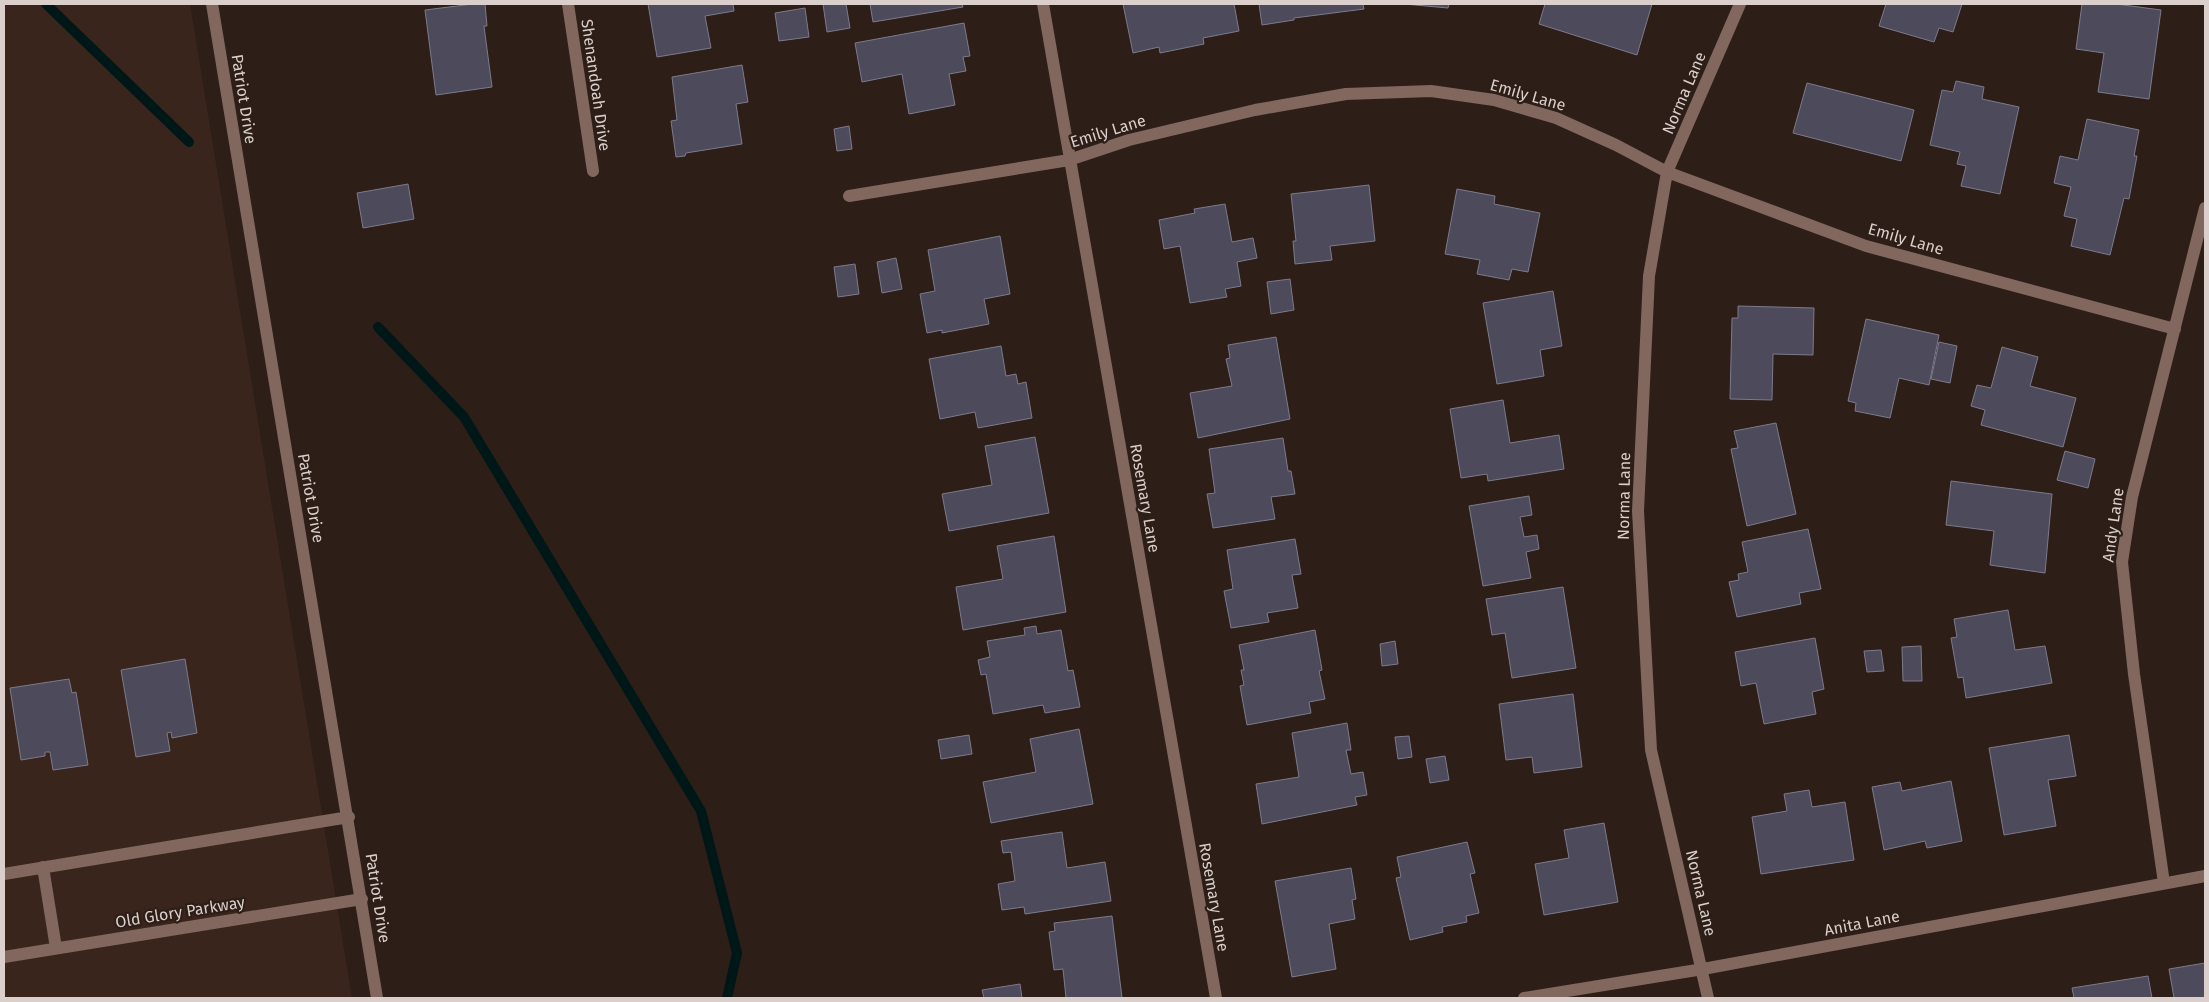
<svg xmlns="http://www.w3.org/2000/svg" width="2209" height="1002" font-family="'Fira Sans',sans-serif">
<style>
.built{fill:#3a251c}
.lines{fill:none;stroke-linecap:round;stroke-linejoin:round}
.stream{stroke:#001718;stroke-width:10}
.building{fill:#4d4b5b;stroke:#7d7a8c}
.minor{stroke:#81675e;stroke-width:12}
.labels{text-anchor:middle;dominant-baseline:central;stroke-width:4.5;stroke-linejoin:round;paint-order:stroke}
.street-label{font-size:16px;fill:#dacfcb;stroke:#2d1e17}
</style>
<rect width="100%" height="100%" fill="#2d1e17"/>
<path class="built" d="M 4,4 L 190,4 L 352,998 L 4,998 Z"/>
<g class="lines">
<path class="stream" d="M 46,4 L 189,142
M 378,327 L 464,417 L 701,811 L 737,953 L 727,998"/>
</g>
<path class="building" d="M 473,4 L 485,4 L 487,26 L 484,26 L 492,87 L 436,95 L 425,10 Z
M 648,4 L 733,4 L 734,11 L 705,16 L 711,48 L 657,57 Z
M 823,4 L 846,4 L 850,28 L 827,32 Z
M 870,4 L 962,4 L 963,7 L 873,22 Z
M 1123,4 L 1234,4 L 1239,31 L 1203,38 L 1204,44 L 1160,53 L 1159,47 L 1133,53 Z
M 1259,4 L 1363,4 L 1364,9 L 1294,18 L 1294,20 L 1262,25 Z
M 1404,4 L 1449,4 L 1448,8 Z
M 1545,4 L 1652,4 L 1637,55 L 1539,24 Z
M 1886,4 L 1962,4 L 1953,32 L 1939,28 L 1934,42 L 1879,26 Z
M 2082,4 L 2116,4 L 2161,10 L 2149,99 L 2098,92 L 2104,53 L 2076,49 Z
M 805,8 L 809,37 L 779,41 L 775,13 Z
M 964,23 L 970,56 L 963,57 L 966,71 L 949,74 L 955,105 L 909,114 L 902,74 L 862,82 L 855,43 Z
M 742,65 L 748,102 L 736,104 L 742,144 L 686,153 L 685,156 L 676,157 L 671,121 L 677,120 L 672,77 Z
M 1956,81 L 1984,87 L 1982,99 L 2019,107 L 2000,194 L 1961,186 L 1966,166 L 1957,164 L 1960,152 L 1930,145 L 1942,90 L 1953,92 Z
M 1807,83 L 1914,110 L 1901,161 L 1793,133 Z
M 2087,119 L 2139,130 L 2134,156 L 2137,156 L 2129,199 L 2124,198 L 2110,255 L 2071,246 L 2077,219 L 2064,216 L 2071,187 L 2054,183 L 2060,156 L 2078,160 Z
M 849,126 L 852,149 L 837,151 L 834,129 Z
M 408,184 L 414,219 L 363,228 L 357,193 Z
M 1369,185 L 1375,241 L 1330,246 L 1332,260 L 1295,264 L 1293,241 L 1296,241 L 1291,194 Z
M 1457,189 L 1495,196 L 1494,204 L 1540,213 L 1528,272 L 1512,269 L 1509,280 L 1477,274 L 1480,260 L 1445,254 Z
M 1225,204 L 1232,242 L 1253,238 L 1257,258 L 1237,262 L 1241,286 L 1225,289 L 1227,297 L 1190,303 L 1180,246 L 1164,249 L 1159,220 L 1195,213 L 1194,209 Z
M 1000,236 L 1010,294 L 984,299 L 989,324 L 942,333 L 942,330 L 927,333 L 920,294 L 935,291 L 928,250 Z
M 896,258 L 902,289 L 882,293 L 877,262 Z
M 855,264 L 859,294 L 838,297 L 834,267 Z
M 1290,279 L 1294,310 L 1271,314 L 1267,282 Z
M 1553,291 L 1562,346 L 1540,350 L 1544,376 L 1497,384 L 1483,303 Z
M 1738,306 L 1814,308 L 1813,355 L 1773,354 L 1772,400 L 1730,399 L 1732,318 L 1738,318 Z
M 1866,319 L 1939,335 L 1929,385 L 1899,378 L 1890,418 L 1855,411 L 1856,403 L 1848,401 Z
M 1276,337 L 1290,419 L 1198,438 L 1190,393 L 1232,386 L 1226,359 L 1230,358 L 1228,345 Z
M 1939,342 L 1957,346 L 1950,383 L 1931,379 Z
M 1001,346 L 1006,376 L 1016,374 L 1018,384 L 1026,382 L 1032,418 L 978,428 L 975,412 L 940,419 L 929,359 Z
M 2002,347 L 2038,357 L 2030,386 L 2076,398 L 2063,447 L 1981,425 L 1985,410 L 1971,406 L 1977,385 L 1991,388 Z
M 1503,400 L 1510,443 L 1559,435 L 1564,469 L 1488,481 L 1487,474 L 1461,478 L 1450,409 Z
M 1776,423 L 1796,514 L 1747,526 L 1731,449 L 1738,448 L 1734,431 Z
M 1035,437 L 1049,513 L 949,531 L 942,494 L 992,485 L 985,446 Z
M 1283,438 L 1288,471 L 1291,471 L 1295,494 L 1271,497 L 1275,519 L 1213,528 L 1207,494 L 1215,493 L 1209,449 Z
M 2065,451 L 2095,459 L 2088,488 L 2057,480 Z
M 1951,481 L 2052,494 L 2045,573 L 1990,565 L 1994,531 L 1946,525 Z
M 1529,496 L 1532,515 L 1520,517 L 1524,537 L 1537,535 L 1539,549 L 1526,552 L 1531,578 L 1483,586 L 1469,506 Z
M 1808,529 L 1821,589 L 1799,593 L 1801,604 L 1737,617 L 1729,582 L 1739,580 L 1738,574 L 1748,572 L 1742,542 Z
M 1054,536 L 1066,612 L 963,630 L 956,587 L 1003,579 L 997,546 Z
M 1295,539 L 1301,574 L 1292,575 L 1298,608 L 1267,613 L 1269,622 L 1231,628 L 1224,591 L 1233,589 L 1227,550 Z
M 1563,587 L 1576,668 L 1512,678 L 1505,633 L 1492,635 L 1486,599 Z
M 2008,610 L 2015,650 L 2045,646 L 2052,683 L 1966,698 L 1963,677 L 1958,678 L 1951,638 L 1957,637 L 1954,619 Z
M 1036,626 L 1037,634 L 1061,630 L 1068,671 L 1073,670 L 1080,707 L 1045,713 L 1043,705 L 993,714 L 986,674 L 981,675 L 978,660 L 990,657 L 987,641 L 1025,635 L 1024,628 Z
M 1315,630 L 1322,670 L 1319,671 L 1325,699 L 1309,702 L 1311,713 L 1247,725 L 1240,686 L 1244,685 L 1241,670 L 1244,670 L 1239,645 Z
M 1815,638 L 1824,689 L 1812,692 L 1816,714 L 1764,724 L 1756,683 L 1741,686 L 1735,652 Z
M 1395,641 L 1398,664 L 1382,666 L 1380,644 Z
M 1921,646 L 1922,681 L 1903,681 L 1902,647 Z
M 1881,650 L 1884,671 L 1867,672 L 1864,651 Z
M 185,659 L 197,733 L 172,738 L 171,732 L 167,733 L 170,751 L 136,757 L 121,670 Z
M 69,679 L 72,693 L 76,692 L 88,765 L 53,770 L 50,752 L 45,752 L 45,756 L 21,760 L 10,688 Z
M 1573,694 L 1582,767 L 1534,773 L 1532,757 L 1506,760 L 1499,704 Z
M 1347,723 L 1351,750 L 1346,750 L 1351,774 L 1363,772 L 1367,795 L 1355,797 L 1357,805 L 1262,824 L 1256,784 L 1299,777 L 1292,733 Z
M 1079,729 L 1093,804 L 991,823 L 983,782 L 1036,772 L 1030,739 Z
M 969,735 L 972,754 L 941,759 L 938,740 Z
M 2069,735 L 2076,776 L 2048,780 L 2056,826 L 2004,835 L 1989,748 Z
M 1409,736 L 1412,757 L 1398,759 L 1395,737 Z
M 1445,756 L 1449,780 L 1430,783 L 1426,759 Z
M 1951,781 L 1962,841 L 1927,848 L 1925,841 L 1884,850 L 1872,787 L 1900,782 L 1902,791 Z
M 1809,790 L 1812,807 L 1845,802 L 1854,860 L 1761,874 L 1752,817 L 1787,811 L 1784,794 Z
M 1604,823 L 1618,902 L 1544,915 L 1535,864 L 1569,858 L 1564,830 Z
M 1062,832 L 1067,868 L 1105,862 L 1111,901 L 1025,914 L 1024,907 L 1002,910 L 998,884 L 1015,881 L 1011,852 L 1003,853 L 1001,841 Z
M 1467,842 L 1475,873 L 1470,874 L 1479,913 L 1466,916 L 1467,922 L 1442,927 L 1443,932 L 1410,940 L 1396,878 L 1401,877 L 1397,857 Z
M 1351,868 L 1356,899 L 1352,900 L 1355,919 L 1329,924 L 1336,969 L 1292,977 L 1275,881 Z
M 1112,916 L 1122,998 L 1066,998 L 1063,969 L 1054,970 L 1049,932 L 1055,931 L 1054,923 Z
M 2205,963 L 2205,998 L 2174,998 L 2169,969 Z
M 2148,976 L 2152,998 L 2074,998 L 2072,988 Z
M 1020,984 L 1022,998 L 984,998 L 982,990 Z"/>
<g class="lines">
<path class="minor" d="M 212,4 L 377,998
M 568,4 L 593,171
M 1043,4 L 1216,998
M 849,196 L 1069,160 L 1129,140 L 1255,110 L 1346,94 L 1431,91 L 1494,100 L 1556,118 L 1616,145 L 1667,172 L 1866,246 L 2175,329
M 43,867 L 56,948
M 4,874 L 349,817
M 2164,883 L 2134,674 L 2122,562 L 2132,497 L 2205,208
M 4,957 L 362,899
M 1524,998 L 1703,969 L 2205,876
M 1708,998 L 1651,750 L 1638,511 L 1649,276 L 1667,172 L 1740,4"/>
</g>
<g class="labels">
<g class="street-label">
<text transform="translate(596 85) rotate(82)">Shenandoah Drive</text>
<text transform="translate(1684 93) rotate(-67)">Norma Lane</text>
<text transform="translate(1528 95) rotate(16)">Emily Lane</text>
<text transform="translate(244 99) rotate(81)">Patriot Drive</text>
<text transform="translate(1108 131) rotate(-17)">Emily Lane</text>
<text transform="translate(1906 239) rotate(16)">Emily Lane</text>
<text transform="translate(1624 496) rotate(-89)">Norma Lane</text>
<text transform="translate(311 498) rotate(80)">Patriot Drive</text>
<text transform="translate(1145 498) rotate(80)">Rosemary Lane</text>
<text transform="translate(2113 525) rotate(-82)">Andy Lane</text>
<text transform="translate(1701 893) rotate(77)">Norma Lane</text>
<text transform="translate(1214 897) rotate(80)">Rosemary Lane</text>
<text transform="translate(378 898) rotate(81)">Patriot Drive</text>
<text transform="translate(180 912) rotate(-9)">Old Glory Parkway</text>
<text transform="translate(1862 923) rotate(-11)">Anita Lane</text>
</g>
</g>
<rect width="2209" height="1002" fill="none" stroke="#dacfcb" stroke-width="10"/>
</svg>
